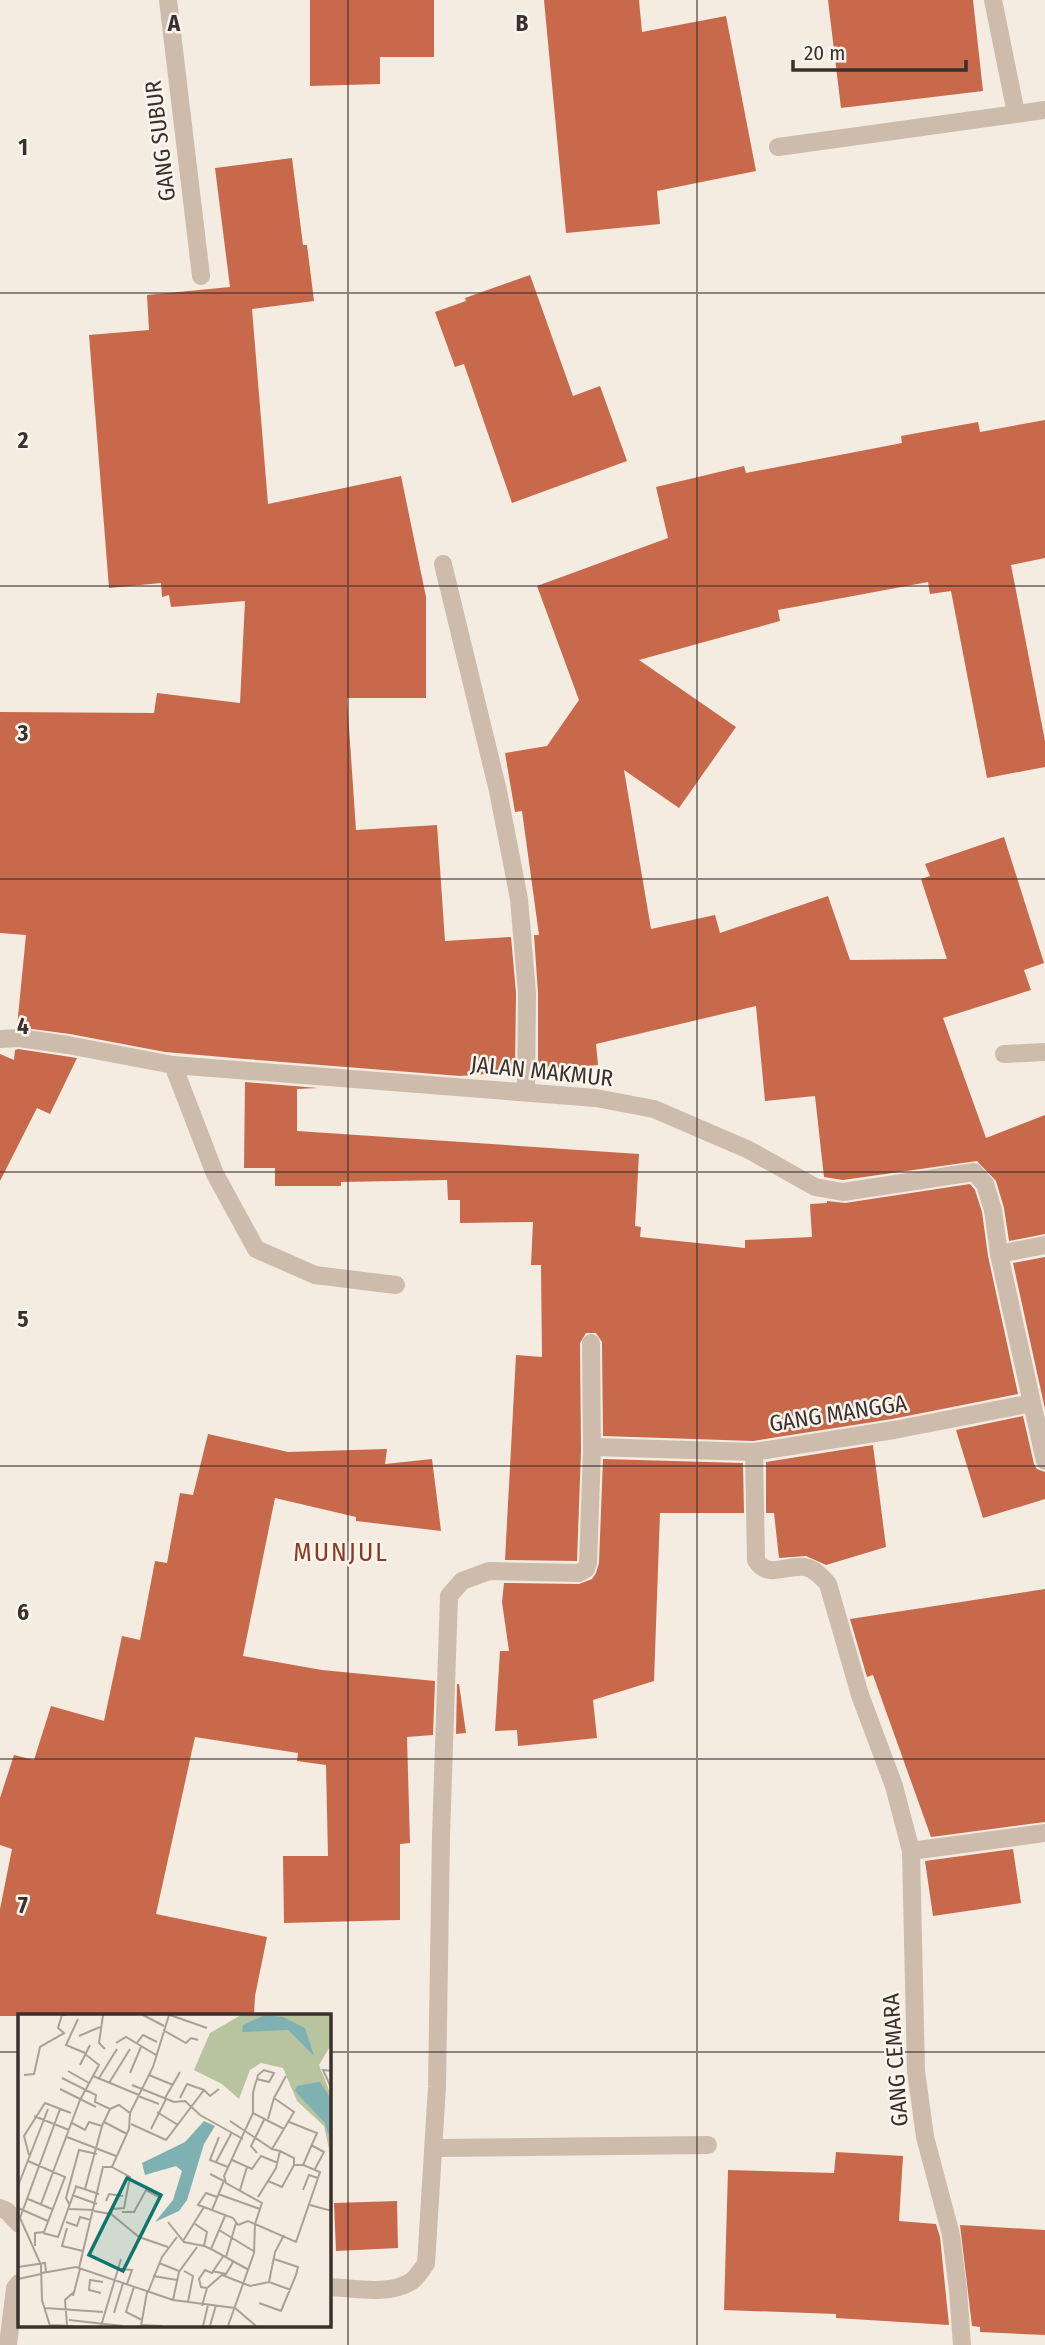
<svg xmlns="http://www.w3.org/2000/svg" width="1045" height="2345" font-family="'Fira Sans Condensed',sans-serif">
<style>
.building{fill:#c8694b}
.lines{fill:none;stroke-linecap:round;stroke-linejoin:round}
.lane{stroke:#cdbbac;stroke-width:18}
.street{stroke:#cdbbac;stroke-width:18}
.grid{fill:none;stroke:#3b302b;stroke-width:2;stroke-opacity:0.55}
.labels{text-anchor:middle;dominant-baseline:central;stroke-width:5;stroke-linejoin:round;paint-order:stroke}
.street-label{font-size:23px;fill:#3b302b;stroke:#fbf5ee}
.quarter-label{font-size:26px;letter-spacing:2px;fill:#8c3b22;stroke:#fbf5ee}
.inset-road{fill:none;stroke:#aaa098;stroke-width:2}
.view{fill:#0f766e;fill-opacity:0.15;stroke:#0f766e;stroke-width:3.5}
.inset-edge{fill:none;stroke:#3b302b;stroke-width:3.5}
.grid-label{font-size:23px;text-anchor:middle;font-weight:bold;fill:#3b302b;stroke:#fbf5ee;stroke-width:5;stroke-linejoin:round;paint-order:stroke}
</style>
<rect width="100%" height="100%" fill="#f4ebe1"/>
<path class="building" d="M 310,0 L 434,0 L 434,57 L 380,57 L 380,84 L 310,86 Z
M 544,0 L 639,0 L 642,32 L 726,16 L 756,171 L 657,191 L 660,224 L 566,233 Z
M 828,0 L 973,0 L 983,91 L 841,108 Z
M 292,158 L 303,245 L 307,245 L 314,301 L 252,309 L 268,504 L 401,476 L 426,597 L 426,698 L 347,698 L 356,830 L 437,825 L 445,941 L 511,937 L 516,993 L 515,1072 L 460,1076 L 245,1059 L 165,1052 L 70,1034 L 17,1027 L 26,935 L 0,933 L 0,712 L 154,713 L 157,693 L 240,703 L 245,601 L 171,607 L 169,595 L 162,597 L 161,583 L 109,588 L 89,335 L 149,330 L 147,295 L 230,287 L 215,168 Z
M 530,275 L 573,396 L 600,386 L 627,461 L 512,503 L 464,364 L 455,367 L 435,312 L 466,301 L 465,298 Z
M 1045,420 L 1045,558 L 1011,565 L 1045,741 L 1045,767 L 987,778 L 951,591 L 930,594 L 928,582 L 778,610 L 780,621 L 639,660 L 736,727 L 679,808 L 624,770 L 651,929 L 715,915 L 720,933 L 828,896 L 850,960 L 947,959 L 921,879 L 930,876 L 925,864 L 1004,837 L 1044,963 L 1024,970 L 1031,990 L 943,1018 L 986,1138 L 1045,1115 L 1045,1234 L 1009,1241 L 1004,1208 L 996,1181 L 977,1161 L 843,1180 L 824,1177 L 815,1096 L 765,1101 L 756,1006 L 596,1044 L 598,1065 L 538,1070 L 538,993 L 534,935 L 539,935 L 522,811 L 515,812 L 505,753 L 547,746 L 579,700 L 537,586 L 668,538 L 656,487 L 744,466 L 746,473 L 902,443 L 901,436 L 978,422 L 980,432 Z
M 18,1049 L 77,1058 L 50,1114 L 37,1108 L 0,1181 L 0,1054 L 14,1060 L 15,1050 Z
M 245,1082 L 318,1088 L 297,1089 L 297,1131 L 639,1154 L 635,1226 L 641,1227 L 640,1237 L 745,1248 L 745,1240 L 812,1237 L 810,1204 L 827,1203 L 827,1201 L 845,1203 L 970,1184 L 975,1190 L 982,1212 L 988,1256 L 1018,1394 L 892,1419 L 753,1441 L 603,1436 L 602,1342 L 596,1333 L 586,1333 L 580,1343 L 581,1451 L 577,1561 L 505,1560 L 516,1355 L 542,1357 L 541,1265 L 531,1265 L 533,1222 L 460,1223 L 460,1200 L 448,1200 L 447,1180 L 341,1182 L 341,1186 L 275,1186 L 275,1168 L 244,1168 Z
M 1045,1257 L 1045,1409 L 1013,1263 Z
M 1023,1416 L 1034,1464 L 1037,1469 L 1045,1472 L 1045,1499 L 983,1518 L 956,1430 Z
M 208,1434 L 288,1452 L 387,1449 L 385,1464 L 432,1459 L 441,1531 L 356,1521 L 356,1517 L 275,1498 L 243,1656 L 322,1670 L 435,1681 L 433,1735 L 407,1737 L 410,1843 L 400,1844 L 400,1920 L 284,1923 L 283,1856 L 328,1856 L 326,1765 L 297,1761 L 298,1753 L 195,1737 L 156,1914 L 267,1937 L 255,1996 L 254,2016 L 0,2016 L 0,1909 L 12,1849 L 0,1845 L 0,1798 L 14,1755 L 34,1760 L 51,1706 L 104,1721 L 122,1636 L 140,1640 L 155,1561 L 167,1563 L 180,1493 L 193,1495 Z
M 873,1445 L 886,1547 L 826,1565 L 806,1556 L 779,1558 L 774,1513 L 766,1513 L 766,1462 Z
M 603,1459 L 743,1463 L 744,1513 L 660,1513 L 654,1681 L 593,1700 L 597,1738 L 518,1746 L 517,1730 L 495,1731 L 500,1651 L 509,1651 L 502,1602 L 504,1583 L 579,1584 L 592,1579 L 596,1573 L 599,1563 Z
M 1045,1589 L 1045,1822 L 931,1837 L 873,1675 L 867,1677 L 850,1619 Z
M 457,1684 L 459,1684 L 466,1733 L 456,1734 Z
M 1013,1849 L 1021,1903 L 933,1916 L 925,1861 Z
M 836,2152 L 903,2156 L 899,2221 L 936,2224 L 940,2237 L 949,2325 L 836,2318 L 836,2314 L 724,2310 L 728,2170 L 834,2173 Z
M 397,2201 L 398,2248 L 336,2251 L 334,2203 Z
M 960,2225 L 1045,2230 L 1045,2335 L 980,2332 L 980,2327 L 972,2326 Z"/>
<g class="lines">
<path class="lane" d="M 434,2148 L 708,2145"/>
<path class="street" d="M 168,0 L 201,276
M 993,0 L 1016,113
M 778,147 L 1045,110
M 443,564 L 498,791 L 519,899 L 527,993 L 526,1092
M 0,1039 L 19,1038 L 68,1045 L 173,1065 L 596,1098 L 654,1109 L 749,1150 L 815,1187 L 843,1192 L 974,1172 L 985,1184 L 993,1210 L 999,1254 L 1032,1403 L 894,1430 L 754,1452 L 756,1560 C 768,1580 786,1564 805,1567 C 815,1569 822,1577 828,1584 L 860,1695 L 894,1786 L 911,1851 L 916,2071 L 925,2137 L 951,2235 L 958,2290 L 962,2345
M 1004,1054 L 1045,1052
M 173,1065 L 215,1174 L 256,1249 L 315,1275 L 396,1285
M 999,1254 L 1045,1245
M 591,1343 L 592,1451
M 1032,1403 L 1045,1461
M 911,1851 L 1045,1833
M 0,2208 L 7,2211 L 19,2224
M 329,2287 C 354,2288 389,2296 412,2281 C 417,2277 422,2269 426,2264 L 437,2087 L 441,1836 L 449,1596 L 462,1581 L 489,1571 L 579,1573 L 586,1569 L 588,1563 L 592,1451 L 595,1447 L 754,1452
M 8,2345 L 15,2288 L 19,2283"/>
</g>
<path class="grid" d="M 348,0 L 348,2345M 697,0 L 697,2345M 0,293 L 1045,293M 0,586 L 1045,586M 0,879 L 1045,879M 0,1172 L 1045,1172M 0,1466 L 1045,1466M 0,1759 L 1045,1759M 0,2052 L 19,2052M 329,2052 L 1045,2052"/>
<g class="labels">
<g class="street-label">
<text transform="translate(160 141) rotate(-97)">GANG SUBUR</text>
<text transform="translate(542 1071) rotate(6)">JALAN MAKMUR</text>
<text transform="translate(838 1413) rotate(-9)">GANG MANGGA</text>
<text transform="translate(895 2060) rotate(-94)">GANG CEMARA</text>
</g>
<g class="quarter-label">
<text x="341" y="1552">MUNJUL</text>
</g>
</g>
<g transform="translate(18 2014)">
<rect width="313" height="313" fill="#f4ebe1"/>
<path d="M 223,1 L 313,1 L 313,31 L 301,51 L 313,81 L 313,144 L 306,112 L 279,87 L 265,54 L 243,49 L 232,56 L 221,85 L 204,70 L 176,56 L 192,19 Z" fill="#b8c4a0"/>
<path d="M 247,1 L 265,3 L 287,14 L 296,42 L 270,16 L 224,18 L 225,11 ZM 295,69 L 302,68 L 313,85 L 313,130 L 307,109 L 277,77 L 279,72 ZM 186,107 L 197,112 L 186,130 L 169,186 L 161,197 L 137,208 L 155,186 L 164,157 L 158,152 L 127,161 L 124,149 L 167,128 Z" fill="#7fb0b2"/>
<path class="inset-road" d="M 85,1 L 81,29 L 87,35M 125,1 L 146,12M 152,1 L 189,14M 60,5 L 48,31 L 67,39M 145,16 L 168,29 L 173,24 L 180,26M 61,22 L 82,13M 98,29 L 108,23 L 138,41M 118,30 L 125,21 L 139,28M 62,51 L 72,31M 50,57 L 71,69M 314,57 L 305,56 L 314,76M 112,59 L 123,33M 6,61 L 16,60 L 22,33 L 46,19 L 40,14 L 44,1 L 49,1M 131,61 L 155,71M 75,62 L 121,81M 44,64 L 78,81 L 77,88 L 92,95M 81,64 L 99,35M 91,69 L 112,35M 114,71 L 156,88 L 167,87 L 182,101 L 225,125M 42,75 L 78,93M 120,82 L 141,90M 147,84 L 162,58M 162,84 L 169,70 L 186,76M 256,84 L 268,62M 92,95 L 101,91 L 112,99M 139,98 L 160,111M 235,99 L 266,115M 16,102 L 51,116M 212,107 L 254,135M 86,108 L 109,120M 54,109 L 67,116 L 71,108 L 84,112 L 92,95M 113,110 L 148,126 L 186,76 L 192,82 L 201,75M 133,115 L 148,85M 49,123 L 98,142M 201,123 L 192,146 L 210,153M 293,131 L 306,138 L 297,155M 262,137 L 276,144 L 276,151 L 285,151M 239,139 L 233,132 L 247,104M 11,141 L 6,122 L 27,89 L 53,99M 214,146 L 234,155 L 243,142 L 260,149M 10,147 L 47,163 L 26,218 L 17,219 L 17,232M 198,148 L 214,118M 192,160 L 206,167 L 194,196M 250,167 L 264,173 L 276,151M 0,172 L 30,95M 57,172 L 81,180M 67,175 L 84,112M 222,176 L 229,153M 285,176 L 291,161 L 300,164M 200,180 L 242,195M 54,181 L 79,190M 240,183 L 258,154 L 262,137 L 254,135 L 276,98 L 256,84 L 250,105M 10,185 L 34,195M 88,187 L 91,180 L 105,182M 23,190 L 62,86 L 81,51 L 67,40M 51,190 L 48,184 L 61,136 L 79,140M 292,191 L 314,197M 186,193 L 180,191 L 188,179 L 199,183M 0,194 L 30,207M 51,195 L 76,196M 76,197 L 93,200 L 94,195 L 106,194 L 112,163 L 94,153M 104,198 L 116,198 L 128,176 L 141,183M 93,200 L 121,223 L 150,233M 207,202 L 193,235 L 231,256M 48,208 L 59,212 L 62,203 L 73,206M 150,208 L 166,228 L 186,232M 177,210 L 189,218 L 186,232 L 193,235M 220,211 L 230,207 L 278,228 L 302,158 L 285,151 L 299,119 L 271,108M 49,214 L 44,232 L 65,237M 201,216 L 237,238M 25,219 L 40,223 L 58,173M 165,227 L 186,193 L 215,204 L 220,211M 208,243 L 218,209M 141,249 L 161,257M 0,253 L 27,249 L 28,258M 61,254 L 85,153 L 94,153 L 111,115 L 112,99 L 135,53 L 151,1M 100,255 L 114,256 L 109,270M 166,257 L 175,262 L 170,288M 194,257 L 208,260 L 215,248M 24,259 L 58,253 L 155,286 L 217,294 L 238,312M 135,262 L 159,266M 0,265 L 23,260M 251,268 L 257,238 L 266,221M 251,268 L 273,276M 116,273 L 108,298 L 124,306M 189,274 L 183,273 L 181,265 L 187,256 L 194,259 L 206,241M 130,278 L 144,243 L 159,223M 83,279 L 71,276 L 72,266 L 85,268M 55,282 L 62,255M 155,286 L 161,258 L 179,233M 241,289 L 263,297 L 278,261 L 280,253 L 256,245M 184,292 L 189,274 L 204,261 L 232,272 L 251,268M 27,294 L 85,298M 96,299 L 105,269M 51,306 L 105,312M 32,311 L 55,312M 49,311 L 47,286 L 57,277M 123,311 L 144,312M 32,312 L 24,286 L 23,251 L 2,204 L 42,95M 83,312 L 103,245M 123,312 L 129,278M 185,312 L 190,291M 192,312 L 198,291M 210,312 L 236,239 L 237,210 L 244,189 L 208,169 L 206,162 L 235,99 L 235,79 L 237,71 L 239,65 L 240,61 L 246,56 L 256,59 L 251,68 L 239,65"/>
<path class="view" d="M 109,164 L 143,181 L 105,257 L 71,241 Z"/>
<rect width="313" height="313" class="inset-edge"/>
</g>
<g class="grid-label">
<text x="174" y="31">A</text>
<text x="522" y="31">B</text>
<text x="23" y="155">1</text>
<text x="23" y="448">2</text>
<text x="23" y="741">3</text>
<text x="23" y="1034">4</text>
<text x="23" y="1327">5</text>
<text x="23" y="1620">6</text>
<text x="23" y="1913">7</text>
</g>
<path d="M793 60v10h173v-10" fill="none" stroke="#3b302b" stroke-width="3.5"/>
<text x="804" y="60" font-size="21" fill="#3b302b" stroke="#fbf5ee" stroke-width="5" paint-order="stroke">20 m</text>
</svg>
